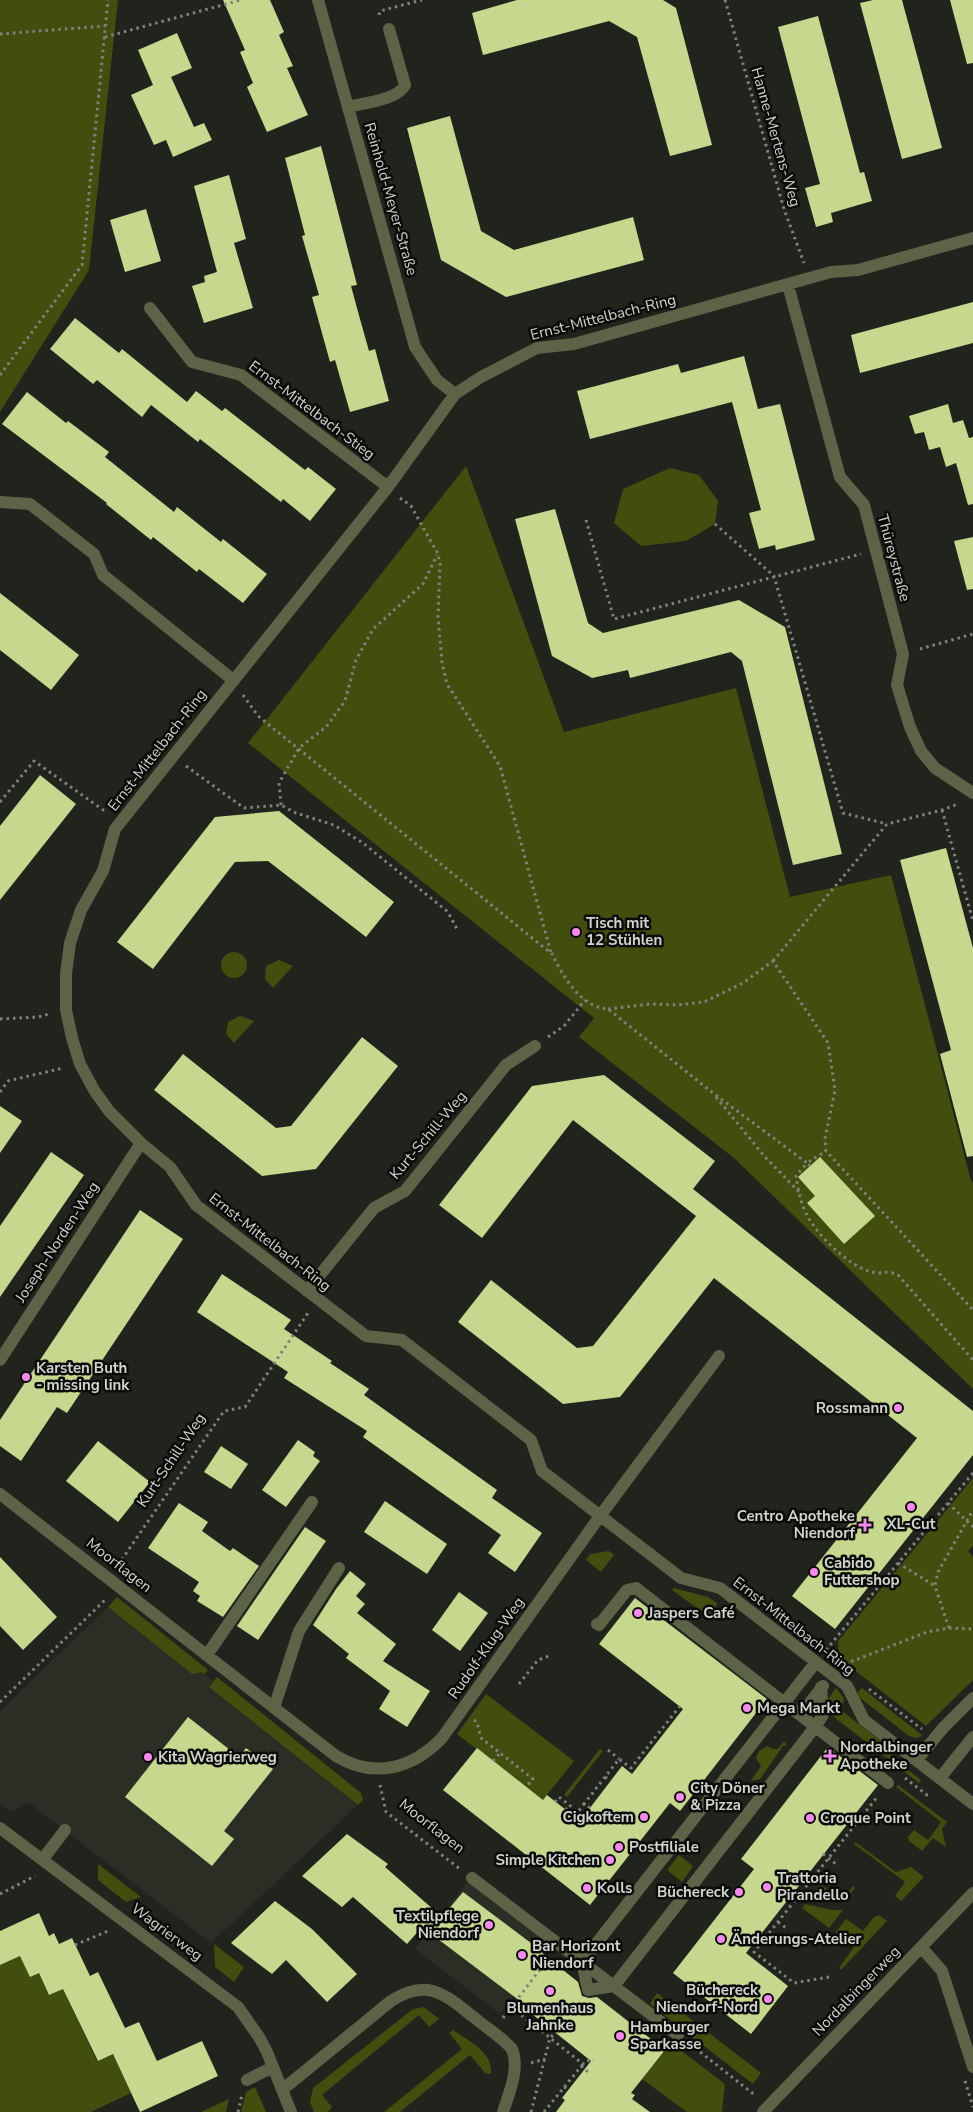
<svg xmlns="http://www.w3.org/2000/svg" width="973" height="2112" font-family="'Nunito Sans',sans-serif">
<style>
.built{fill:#2b2e24}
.green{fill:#424e0d}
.building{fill:#c6d88d}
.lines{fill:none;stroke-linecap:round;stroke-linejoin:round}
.path{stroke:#80827d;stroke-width:3;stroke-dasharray:2.5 4;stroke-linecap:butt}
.minor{stroke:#5c6346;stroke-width:12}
.poi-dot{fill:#f689ee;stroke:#0b0c09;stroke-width:2}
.labels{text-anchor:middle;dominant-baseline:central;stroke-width:5;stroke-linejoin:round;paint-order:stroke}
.street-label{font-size:15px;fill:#d1d3cf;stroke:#0b0c09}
.poi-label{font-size:15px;font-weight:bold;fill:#d1d3cf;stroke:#0b0c09;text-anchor:start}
</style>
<rect width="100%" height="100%" fill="#21231d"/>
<path class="built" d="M 108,1607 L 192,1674 L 202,1672 L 214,1681 L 209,1687 L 358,1805 L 211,1943 L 29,1803 L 11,1812 L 0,1804 L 0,1711 Z
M 468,1881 L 553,1945 L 500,2014 L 415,1949 Z"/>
<path class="green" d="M 0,0 L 118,0 L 89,270 L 0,412 Z
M 466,466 L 564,732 L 736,688 L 790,897 L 891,875 L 971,1181 L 973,1182 L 973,1389 L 734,1158 L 579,1037 L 594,1018 L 248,743 Z
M 670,468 L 699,475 L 718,501 L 715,524 L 686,541 L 641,546 L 614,523 L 623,489 Z
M221 965a13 13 0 1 1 26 0a13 13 0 1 1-26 0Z
M 279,960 L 293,966 L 273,988 L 265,979 L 266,966 Z
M 240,1016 L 254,1021 L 234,1043 L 226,1034 L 228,1022 Z
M 973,1478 L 973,1546 L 968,1551 L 973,1557 L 973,1680 L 926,1726 L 839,1658 L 838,1641 Z
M 609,1551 L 614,1555 L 601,1572 L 586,1560 L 590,1554 Z
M 674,1588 L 708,1597 L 717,1603 L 713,1620 L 672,1590 Z
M 117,1597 L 208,1670 L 205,1674 L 202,1672 L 192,1674 L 108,1607 Z
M 217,1677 L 361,1793 L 363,1800 L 358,1805 L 209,1687 Z
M 836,1688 L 844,1698 L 842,1711 L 882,1742 L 899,1763 L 921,1780 L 919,1783 L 830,1714 L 826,1702 Z
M 862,1688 L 923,1736 L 916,1738 L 909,1736 L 859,1697 L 858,1692 Z
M 486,1694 L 574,1761 L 543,1800 L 457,1734 Z
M 784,1741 L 787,1745 L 783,1746 L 760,1779 L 751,1781 L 761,1766 L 756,1758 L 759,1751 L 767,1746 L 773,1749 L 778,1749 Z
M 600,1749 L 603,1751 L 567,1797 L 564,1795 Z
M 898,1785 L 947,1822 L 942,1829 L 946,1847 L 933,1838 L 922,1851 L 909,1841 L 908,1837 L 914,1830 L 928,1840 L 941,1822 L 896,1787 Z
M 855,1842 L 896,1872 L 911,1867 L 924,1877 L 901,1901 L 895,1896 L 905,1882 L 854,1844 Z
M 679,1855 L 693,1866 L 682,1882 L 667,1870 Z
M 98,1864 L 141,1897 L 126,1902 L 98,1880 Z
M 820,1884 L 842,1900 L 853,1886 L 855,1888 C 839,1908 834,1901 812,1895 Z
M 805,1904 L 832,1910 L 843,1910 L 829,1928 L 802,1908 Z
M 879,1915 L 887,1921 L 841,1970 L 839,1968 L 854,1947 L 835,1933 L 846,1919 L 863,1931 L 874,1917 Z
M 214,1944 L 244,1967 L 234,1982 L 215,1967 Z
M 20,1956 L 39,1973 L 49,1995 L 63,1989 L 97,2061 L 113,2054 L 131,2093 L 91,2112 L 0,2112 L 0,1965 Z
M 657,1993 L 761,2073 L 753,2084 L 650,2004 Z
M 424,2007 L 439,2019 L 429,2027 L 419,2015 L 322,2095 L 332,2107 L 328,2112 L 314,2112 L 310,2102 L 313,2088 L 413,2009 Z
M 453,2030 C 469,2041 494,2053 491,2074 L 485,2073 L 470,2055 L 400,2112 L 384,2112 L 462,2049 L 449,2033 Z
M 671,2043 L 725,2084 L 722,2112 L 687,2112 L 642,2079 Z
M 255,2087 L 266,2112 L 241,2112 L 246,2092 Z
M 229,2099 L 226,2112 L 201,2112 Z"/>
<path class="building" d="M 223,0 L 270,0 L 284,32 L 279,35 L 293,66 L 287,68 L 308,115 L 267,132 L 247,87 L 253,83 L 240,52 L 245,50 Z
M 517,0 L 663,0 L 676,8 L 712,145 L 670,156 L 637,37 L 609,21 L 483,55 L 472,13 Z
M 873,0 L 902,0 L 942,148 L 902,159 L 860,3 Z
M 950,0 L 973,0 L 973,63 L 967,64 Z
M 818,16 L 860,173 L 864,172 L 872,201 L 831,213 L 833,222 L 816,227 L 805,188 L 820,184 L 778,27 Z
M 177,33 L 192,68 L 171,77 L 194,127 L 204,123 L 212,140 L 173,157 L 166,140 L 154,145 L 131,95 L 153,85 L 138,50 Z
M 450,116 L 481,231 L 514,250 L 633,217 L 644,260 L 506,297 L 441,260 L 407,128 Z
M 321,146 L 357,285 L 351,286 L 360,319 L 369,351 L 375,349 L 389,401 L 350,412 L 335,360 L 330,362 L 312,297 L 319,295 L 302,236 L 305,235 L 285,158 Z
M 229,175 L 246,239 L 234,243 L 253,308 L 204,323 L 192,286 L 205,282 L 204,276 L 217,272 L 194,186 Z
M 146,209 L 161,261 L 125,272 L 110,220 Z
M 973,302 L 973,343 L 860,373 L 851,335 Z
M 75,318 L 119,353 L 122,349 L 187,402 L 196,391 L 222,411 L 225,408 L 305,470 L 308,467 L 336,489 L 310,521 L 283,499 L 281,502 L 200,439 L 198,442 L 151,405 L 142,417 L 97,380 L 93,384 L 50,349 Z
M 744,356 L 758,409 L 780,404 L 815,540 L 776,550 L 775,545 L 759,549 L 749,513 L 761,510 L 732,402 L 590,439 L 577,391 L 678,364 L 681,373 Z
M 27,392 L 66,423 L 68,421 L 109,452 L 105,457 L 174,512 L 177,507 L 221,542 L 223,539 L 267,574 L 243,603 L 199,569 L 197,572 L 153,537 L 151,540 L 106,504 L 107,503 L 2,424 Z
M 948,404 L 953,423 L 963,420 L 969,438 L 973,437 L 973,504 L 968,505 L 956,463 L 946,467 L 940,447 L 929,450 L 924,432 L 915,434 L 909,416 Z
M 555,509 L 588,623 L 603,633 L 739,600 L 785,627 L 842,854 L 793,865 L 742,661 L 731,652 L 630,678 L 628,670 L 592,678 L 552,656 L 515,519 Z
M 973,537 L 973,589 L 967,590 L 954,541 Z
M 0,593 L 79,655 L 51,690 L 0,650 Z
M 40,775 L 76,804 L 0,900 L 0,826 Z
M 279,811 L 394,902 L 366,937 L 268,861 L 235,862 L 153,969 L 117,942 L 215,817 Z
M 946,848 L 973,948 L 973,1156 L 967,1157 L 940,1054 L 951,1050 L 900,860 Z
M 362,1037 L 398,1066 L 316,1169 L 262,1176 L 154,1090 L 183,1054 L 276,1128 L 291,1126 Z
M 604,1075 L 715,1161 L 693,1189 L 973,1411 L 973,1455 L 835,1629 L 792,1596 L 917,1438 L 714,1278 L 620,1397 L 563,1404 L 458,1322 L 491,1280 L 577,1348 L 593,1346 L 696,1216 L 573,1120 L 482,1238 L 439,1205 L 532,1086 Z
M 0,1106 L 22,1121 L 0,1153 Z
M 51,1152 L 84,1175 L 0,1297 L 0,1226 Z
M 820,1157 L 875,1216 L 844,1244 L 807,1203 L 815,1196 L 798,1177 Z
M 140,1210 L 183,1239 L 67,1413 L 57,1407 L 21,1461 L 0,1446 L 0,1420 Z
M 222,1274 L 291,1320 L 284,1329 L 332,1361 L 330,1363 L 369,1389 L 364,1395 L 497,1490 L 492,1498 L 542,1533 L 515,1572 L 488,1553 L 501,1535 L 363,1437 L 367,1431 L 284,1378 L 288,1372 L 197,1312 Z
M 298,1440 L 315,1452 L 313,1456 L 320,1461 L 286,1507 L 262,1490 Z
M 98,1441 L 150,1482 L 118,1522 L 66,1481 Z
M 221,1446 L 248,1464 L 231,1489 L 204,1472 Z
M 385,1501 L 447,1544 L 427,1574 L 364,1532 Z
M 179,1503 L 208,1522 L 202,1531 L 230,1551 L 233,1548 L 259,1566 L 223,1617 L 197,1601 L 200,1596 L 193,1591 L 199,1582 L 148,1548 Z
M 305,1527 L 326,1541 L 258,1640 L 237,1626 Z
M 0,1557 L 57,1617 L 23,1650 L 0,1626 Z
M 350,1571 L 366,1584 L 356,1596 L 365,1604 L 357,1613 L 396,1644 L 383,1661 L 430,1691 L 407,1727 L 379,1709 L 390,1691 L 346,1658 L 349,1654 L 313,1625 L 336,1589 Z
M 459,1592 L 488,1613 L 460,1651 L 432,1630 Z
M 635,1598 L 767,1699 L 680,1811 L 670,1803 L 590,1905 L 443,1790 L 477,1748 L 543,1800 L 547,1795 L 580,1821 L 622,1766 L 632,1774 L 683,1709 L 599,1644 Z
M 188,1717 L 239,1757 L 246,1748 L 273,1769 L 224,1831 L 234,1839 L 212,1866 L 125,1797 Z
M 828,1747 L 878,1785 L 746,1953 L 788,1986 L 751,2034 L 673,1973 L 754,1869 L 741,1859 Z
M 347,1834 L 388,1864 L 385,1867 L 442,1917 L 463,1892 L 543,1952 L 542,1953 L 578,1982 L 582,1996 L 589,1998 L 597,1997 L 665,2050 L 631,2093 L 635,2095 L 632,2099 L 650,2112 L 556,2112 L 565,2100 L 562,2098 L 591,2061 L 522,2006 L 524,2004 L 422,1927 L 407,1944 L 353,1897 L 342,1907 L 302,1876 Z
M 275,1901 L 312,1929 L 357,1974 L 327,2002 L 286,1960 L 272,1974 L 231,1943 Z
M 39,1913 L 49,1936 L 54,1933 L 59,1944 L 72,1938 L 90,1976 L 98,1972 L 125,2028 L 139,2022 L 157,2061 L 202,2041 L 218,2076 L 140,2112 L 113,2054 L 98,2061 L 63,1989 L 49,1995 L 39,1973 L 30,1977 L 20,1956 L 0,1965 L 0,1931 Z"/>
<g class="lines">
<path class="path" d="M 725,0 L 784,209 L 804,263
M 379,15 L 380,11 L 422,0
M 0,34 L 105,26
M 105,37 L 241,0
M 0,375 L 82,265 L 108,0
M 400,498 L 411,506 L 438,554 L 440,564 L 438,617 L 442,662 L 447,684 L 500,766 L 551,953
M 586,520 L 614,619 L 861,554
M 715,524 L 774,576 L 843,813 L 887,824
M 920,649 L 973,634
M 243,695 L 258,716 L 552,954 C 563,976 580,1007 608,1009 L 713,1093 L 807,1163 L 796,1176 C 798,1189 801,1205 808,1217 C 819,1237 850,1267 872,1272 C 883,1275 884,1269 898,1275 L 973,1360
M 186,766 L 244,808 L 281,805 L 296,813 L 334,825 L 363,843 L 448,912 L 457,929
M 0,802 L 34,761 L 106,812
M 281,805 L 279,783 L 299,748 L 326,727 L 345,701 L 356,660 L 373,629 L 423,584 L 437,555
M 942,810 L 973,921
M 773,961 L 887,824 L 942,810 L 958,804
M 608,1009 L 650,1004 L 678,1005 L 704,1002 L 743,983 L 773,961 L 828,1043 L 835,1090 L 825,1138 L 826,1151 L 973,1310
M 0,1019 L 38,1017 L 49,1014
M 548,1037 L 564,1026 L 585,1000
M 0,1092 L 8,1081 L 63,1068
M 716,1097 L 765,1157 L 799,1192
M 810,1166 L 807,1163 L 826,1151
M 948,1503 L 973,1527
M 898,1563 L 935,1586
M 118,1565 L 224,1411 L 245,1407 L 308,1313
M 949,1628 L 935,1586 L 938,1572 L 973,1510
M 826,1650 L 973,1473
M 845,1664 L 927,1632 L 949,1628 L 973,1629
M 519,1684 L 538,1660 L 549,1656
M 869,1689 L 922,1729
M 0,1702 L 107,1598
M 474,1720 L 477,1722 L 481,1738 L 533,1779 L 526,1787
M 608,1750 L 619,1759
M 493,1761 L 500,1753
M 605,1777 L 611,1781
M 905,1778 L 927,1795 L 929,1792
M 380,1785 L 386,1812 L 460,1869
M 555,1802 L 559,1797 L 578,1812 L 584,1804
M 590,1808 L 584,1804 L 619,1759 L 631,1768 L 680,1706
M 566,1810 L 569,1805
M 578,1812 L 580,1821
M 823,1854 L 836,1864
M 0,1894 L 35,1876
M 778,1922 L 786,1928
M 761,1934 L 765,1938
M 75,1945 L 108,1931
M 829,1977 L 794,1983 L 754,1952 L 878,1796
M 511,2007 L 583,2064 L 585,2061 L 594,2060
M 503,2018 L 545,1963
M 536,2027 L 541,2021
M 690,2044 L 756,2096
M 531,2063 L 545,2059
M 581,2066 L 588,2072
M 965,2081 L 973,2107
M 564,2087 L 569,2090
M 238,2112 L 242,2095
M 531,2112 L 550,2038 L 555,2033
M 544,2112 L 583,2064"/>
<path class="minor" d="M 318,0 L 415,347 L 437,380 L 455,394
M 348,107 C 363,103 398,100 405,85 L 389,29
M 973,238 L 858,270 L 831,272 L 574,344 L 537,348 L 481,377 L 455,394 L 388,487 L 115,829 L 103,871 L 81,910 L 70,943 L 66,974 L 66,1010 L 72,1038 L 80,1064 L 94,1090 L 109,1111 L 141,1143 L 170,1167 L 196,1205 L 366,1336 L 402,1340 L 531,1440 L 542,1471 L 681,1578 L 720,1588 L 847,1686 L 864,1720 L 973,1804
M 788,285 L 840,477 L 864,505 L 903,654 L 897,685 L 910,727 L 921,751 L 935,768 L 973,793
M 150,308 L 192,362 L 241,375 L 388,487
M 0,502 L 30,504 L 94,554 L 103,575 L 233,680
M 307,1291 L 374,1208 L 405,1191 L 506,1065 L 535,1046
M 0,1360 L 141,1143
M 0,1494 L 336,1756 C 374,1779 412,1769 442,1738 L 600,1516 L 719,1356
M 597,1624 L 599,1625 L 627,1590 L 636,1588 L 888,1783
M 207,1655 L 312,1502
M 816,1662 L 582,1962 L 588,1990 L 614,1986 L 815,1727 L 823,1715 L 821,1687
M 809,1704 L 823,1686
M 274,1708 L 299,1631 L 339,1568
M 917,1760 L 943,1728 L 973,1698
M 940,1778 L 973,1737
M 0,1828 L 238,2007 L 259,2037 L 267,2052 L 291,2112
M 43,1859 L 65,1830
M 472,1878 L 678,2035
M 921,1947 L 942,1971 L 973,2067
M 247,2080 L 273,2067
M 282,2090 L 391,2001 C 429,1977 445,1995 476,2019 C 488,2029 502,2037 512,2049 C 520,2069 509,2093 503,2112
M 763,2112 L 973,1893"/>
</g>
<g class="poi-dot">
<circle cx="576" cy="932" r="5"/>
<circle cx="26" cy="1377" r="5"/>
<circle cx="898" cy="1408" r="5"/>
<circle cx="911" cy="1507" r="5"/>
<path d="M862.5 1517.5h5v5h5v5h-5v5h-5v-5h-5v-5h5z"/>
<circle cx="814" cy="1572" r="5"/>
<circle cx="638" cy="1613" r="5"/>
<circle cx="747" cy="1708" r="5"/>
<path d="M827.5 1748.5h5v5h5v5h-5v5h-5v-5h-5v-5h5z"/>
<circle cx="148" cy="1757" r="5"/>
<circle cx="680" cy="1797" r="5"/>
<circle cx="644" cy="1817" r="5"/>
<circle cx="810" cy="1818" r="5"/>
<circle cx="619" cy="1847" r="5"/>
<circle cx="610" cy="1860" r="5"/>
<circle cx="767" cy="1887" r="5"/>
<circle cx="587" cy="1888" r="5"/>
<circle cx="739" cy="1892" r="5"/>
<circle cx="489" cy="1925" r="5"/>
<circle cx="721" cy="1939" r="5"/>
<circle cx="522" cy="1955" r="5"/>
<circle cx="550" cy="1991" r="5"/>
<circle cx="768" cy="1999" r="5"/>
<circle cx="620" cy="2036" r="5"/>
</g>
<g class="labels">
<g class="street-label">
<text transform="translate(776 137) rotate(74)">Hanne-Mertens-Weg</text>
<text transform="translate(391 199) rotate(74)">Reinhold-Meyer-Straße</text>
<text transform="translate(603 317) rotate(-14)">Ernst-Mittelbach-Ring</text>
<text transform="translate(312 410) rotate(37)">Ernst-Mittelbach-Stieg</text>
<text transform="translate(894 558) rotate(75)">Thüreystraße</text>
<text transform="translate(157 750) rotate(-52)">Ernst-Mittelbach-Ring</text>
<text transform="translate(428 1135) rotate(-50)">Kurt-Schill-Weg</text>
<text transform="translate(57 1242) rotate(-57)">Joseph-Norden-Weg</text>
<text transform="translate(270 1242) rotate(38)">Ernst-Mittelbach-Ring</text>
<text transform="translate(171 1460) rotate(-56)">Kurt-Schill-Weg</text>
<text transform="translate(119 1565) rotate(38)">Moorflagen</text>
<text transform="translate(794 1626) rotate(38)">Ernst-Mittelbach-Ring</text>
<text transform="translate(486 1648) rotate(-55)">Rudolf-Klug-Weg</text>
<text transform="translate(432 1826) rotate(38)">Moorflagen</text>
<text transform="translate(167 1932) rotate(37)">Wagrierweg</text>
<text transform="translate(856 1991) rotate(-46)">Nordalbingerweg</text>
</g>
<g class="poi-label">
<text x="586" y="923">Tisch mit<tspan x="586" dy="17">12 Stühlen</tspan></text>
<text x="36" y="1368">Karsten Buth<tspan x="36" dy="17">- missing link</tspan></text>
<text x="888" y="1408" text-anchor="end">Rossmann</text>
<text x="855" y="1516" text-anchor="end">Centro Apotheke<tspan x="855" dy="17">Niendorf</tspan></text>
<text x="911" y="1524" text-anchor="middle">XL-Cut</text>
<text x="824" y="1563">Cabido<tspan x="824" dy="17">Futtershop</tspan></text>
<text x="648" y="1613">Jaspers Café</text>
<text x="757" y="1708">Mega Markt</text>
<text x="840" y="1747">Nordalbinger<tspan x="840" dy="17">Apotheke</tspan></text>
<text x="158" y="1757">Kita Wagrierweg</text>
<text x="690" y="1788">City Döner<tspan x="690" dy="17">&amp; Pizza</tspan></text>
<text x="634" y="1817" text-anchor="end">Cigkoftem</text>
<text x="820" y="1818">Croque Point</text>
<text x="629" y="1847">Postfiliale</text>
<text x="600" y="1860" text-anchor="end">Simple Kitchen</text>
<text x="777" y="1878">Trattoria<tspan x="777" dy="17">Pirandello</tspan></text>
<text x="597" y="1888">Kolls</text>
<text x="729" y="1892" text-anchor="end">Büchereck</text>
<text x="479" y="1916" text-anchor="end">Textilpflege<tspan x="479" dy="17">Niendorf</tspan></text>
<text x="731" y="1939">Änderungs-Atelier</text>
<text x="532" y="1946">Bar Horizont<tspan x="532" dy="17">Niendorf</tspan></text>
<text x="758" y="1990" text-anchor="end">Büchereck<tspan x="758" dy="17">Niendorf-Nord</tspan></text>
<text x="550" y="2008" text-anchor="middle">Blumenhaus<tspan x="550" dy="17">Jahnke</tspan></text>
<text x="630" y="2027">Hamburger<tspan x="630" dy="17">Sparkasse</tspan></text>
</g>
</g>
</svg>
